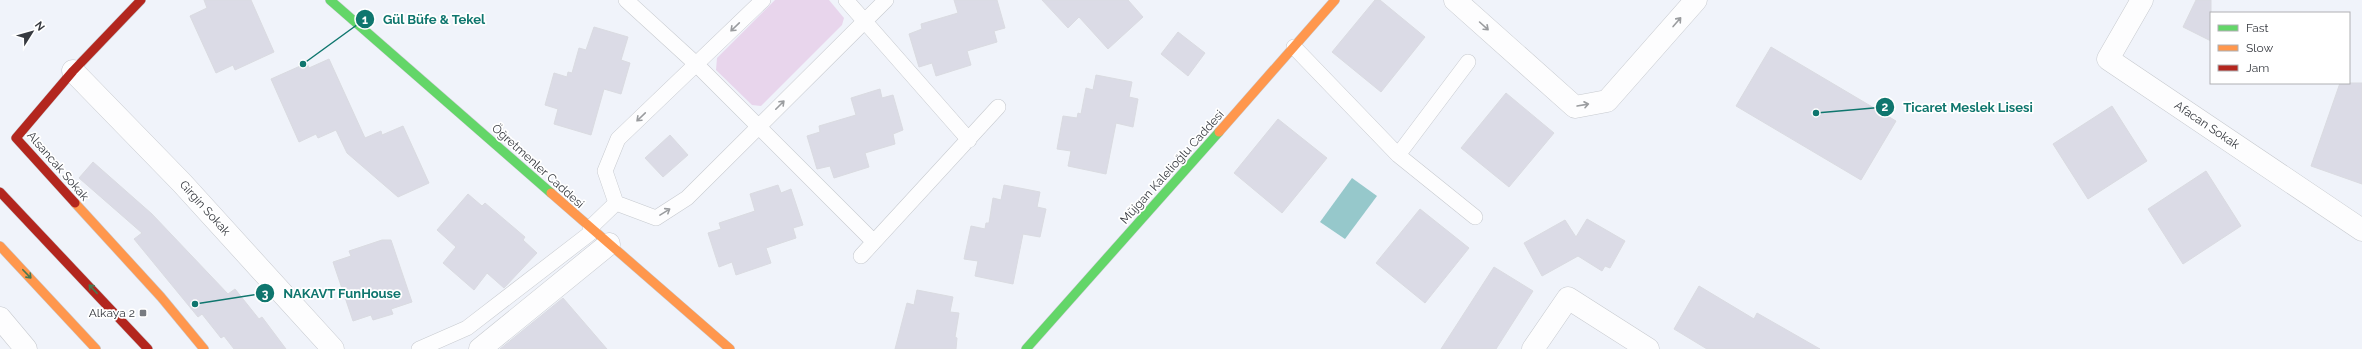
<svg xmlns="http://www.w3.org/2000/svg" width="2362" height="349" font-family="Raleway,sans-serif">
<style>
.green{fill:#e8d5ec}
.water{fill:#96c8cb}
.building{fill:#dbdbe6;stroke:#dadbe1}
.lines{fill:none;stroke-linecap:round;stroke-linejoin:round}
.lane-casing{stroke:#c7cacf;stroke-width:16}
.street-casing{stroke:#c7cacf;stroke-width:23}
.fast-casing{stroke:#c7cacf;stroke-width:10}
.slow-casing{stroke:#c7cacf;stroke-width:10}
.jam-casing{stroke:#c7cacf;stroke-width:10}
.lane{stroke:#fdfdfe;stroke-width:15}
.street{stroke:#fdfdfe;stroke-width:22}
.fast{stroke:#63d668;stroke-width:9}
.slow{stroke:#ff974d;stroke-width:9}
.jam{stroke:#b3261e;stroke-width:9}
.oneway{stroke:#9a9c9f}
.oneway2{stroke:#497850}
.poi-dot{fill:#787b81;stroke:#fff;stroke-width:1.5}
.labels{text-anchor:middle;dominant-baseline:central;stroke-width:3.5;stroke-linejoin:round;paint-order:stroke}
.street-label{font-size:12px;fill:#373a40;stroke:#fff}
.poi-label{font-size:12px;fill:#373a40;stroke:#fff;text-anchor:end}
.leader{fill:none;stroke:#0f766e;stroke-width:1.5}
.callout-dot{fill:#0f766e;stroke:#fff;stroke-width:1.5}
.mark-label{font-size:12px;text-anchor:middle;font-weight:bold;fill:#fff}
.callout-label{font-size:13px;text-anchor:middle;font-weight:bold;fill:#0f766e;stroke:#fff;stroke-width:3.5;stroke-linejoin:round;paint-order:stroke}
</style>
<rect width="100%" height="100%" fill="#f0f3fa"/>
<path class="green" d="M 775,0 L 829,0 L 844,18 L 842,25 L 761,106 L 752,105 L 716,70 L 717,58 Z"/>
<path class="water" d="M 1352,178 L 1377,196 L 1345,239 L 1320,222 Z"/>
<path class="building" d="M 204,0 L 251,0 L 274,52 L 235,70 L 233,65 L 216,73 L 190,16 L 207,8 Z
M 954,0 L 997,0 L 1005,28 L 994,31 L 997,42 L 967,51 L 971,65 L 936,76 L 932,63 L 919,67 L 909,34 L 922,29 L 921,24 L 958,13 Z
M 1042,0 L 1128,0 L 1143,17 L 1108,49 L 1079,17 L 1068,28 Z
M 1375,0 L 1380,0 L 1425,37 L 1381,92 L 1332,52 Z
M 2196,0 L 2211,0 L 2211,41 L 2183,27 Z
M 594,27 L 628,37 L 621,60 L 630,63 L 621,94 L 604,89 L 591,135 L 554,124 L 558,109 L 545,105 L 554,73 L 567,77 L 568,72 L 572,73 L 579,48 L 586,50 Z
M 1178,32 L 1205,53 L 1188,76 L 1161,54 Z
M 1771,47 L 1896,121 L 1861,180 L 1736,106 Z
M 329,59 L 365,138 L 381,131 L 382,135 L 403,126 L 429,183 L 398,197 L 347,153 L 336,130 L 318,138 L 316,134 L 299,142 L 271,79 L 307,63 L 309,68 Z
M 1096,75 L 1132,82 L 1129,97 L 1138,99 L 1133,127 L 1116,123 L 1106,174 L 1068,166 L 1071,151 L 1057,149 L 1063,116 L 1077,118 L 1078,113 L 1081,114 L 1086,88 L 1093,90 Z
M 2340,83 L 2362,83 L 2362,184 L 2311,166 Z
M 880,89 L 882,98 L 893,95 L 903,130 L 893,134 L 895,144 L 865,153 L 869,167 L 834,178 L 830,166 L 817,169 L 807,136 L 820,132 L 819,126 L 856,115 L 851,98 Z
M 1506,93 L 1554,133 L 1509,187 L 1461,148 Z
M 2112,106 L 2147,161 L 2088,199 L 2053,144 Z
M 1278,119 L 1327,158 L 1282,213 L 1234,173 Z
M 670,135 L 688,155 L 663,177 L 645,158 Z
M 93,162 L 152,214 L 228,294 L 235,289 L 259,319 L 262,317 L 286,349 L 234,349 L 224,336 L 221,338 L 202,314 L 198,317 L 134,239 L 142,233 L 79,178 Z
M 2206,171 L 2241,226 L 2183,264 L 2148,209 Z
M 778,185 L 781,193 L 791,189 L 803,225 L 793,228 L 796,238 L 766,248 L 771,263 L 736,275 L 732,262 L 719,267 L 708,233 L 721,229 L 719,223 L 755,211 L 750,194 Z
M 1004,185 L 1040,192 L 1037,207 L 1046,209 L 1040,237 L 1023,234 L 1013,284 L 975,276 L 978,261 L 964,259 L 971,226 L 985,229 L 986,223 L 989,223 L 993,198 L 1001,200 Z
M 468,194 L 482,206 L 485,203 L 525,237 L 523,240 L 537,253 L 504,288 L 487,273 L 474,290 L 443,263 L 456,247 L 437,230 Z
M 1420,209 L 1469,248 L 1425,303 L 1376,263 Z
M 1587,219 L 1625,241 L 1610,268 L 1605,266 L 1602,271 L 1578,256 L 1542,276 L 1524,243 L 1565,220 L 1576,237 Z
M 382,240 L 391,240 L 412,302 L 391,309 L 393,314 L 373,320 L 371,315 L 353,321 L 333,262 L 351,256 L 349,251 Z
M 1494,267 L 1533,291 L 1496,349 L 1441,349 Z
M 1699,286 L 1754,319 L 1757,313 L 1820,349 L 1707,349 L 1674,329 Z
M 917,290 L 953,297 L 950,312 L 959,313 L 955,337 L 957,338 L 956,349 L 895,349 L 907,303 L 914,305 Z
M 563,298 L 607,349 L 500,349 Z"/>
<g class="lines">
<g class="lane-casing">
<path id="lane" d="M 626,0 L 696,64 L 874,242
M 763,0 L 618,139 L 605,171 L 616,203 L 656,218 L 687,198 L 886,0
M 846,0 L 969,140
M 1294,47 L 1398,155 L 1475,217
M 1398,155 L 1468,62
M 590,228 L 616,203
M 861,256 L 998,107
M 419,349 L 467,328 L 593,231"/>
</g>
<g class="street-casing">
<path id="street" d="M 1455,0 L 1575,107 L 1607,101 L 1696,0
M 2142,0 L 2108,59 L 2362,230
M 73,71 L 182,183 L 333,349
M 0,318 L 26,349
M 480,349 L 609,244
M 1533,349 L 1568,298 L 1648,349"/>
</g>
<g class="fast-casing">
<path id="fast" d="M 330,0 L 551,193
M 1026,349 L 1219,132"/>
</g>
<g class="slow-casing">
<path id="slow" d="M 1219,132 L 1335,0
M 551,193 L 730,349
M 75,203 L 161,297 L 204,349
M 0,246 L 96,349"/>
</g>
<g class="jam-casing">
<path id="jam" d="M 0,192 L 148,349
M 75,203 L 16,138 L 73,71 L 141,0"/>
</g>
<use href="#lane" class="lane"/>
<use href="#street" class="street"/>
<use href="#fast" class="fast"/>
<use href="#slow" class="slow"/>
<use href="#jam" class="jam"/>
</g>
<defs><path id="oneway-shaft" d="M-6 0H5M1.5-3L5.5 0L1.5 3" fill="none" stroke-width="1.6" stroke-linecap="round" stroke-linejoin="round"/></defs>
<g class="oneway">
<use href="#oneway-shaft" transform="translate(1677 22) rotate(-49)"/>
<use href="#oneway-shaft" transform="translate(1484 26) rotate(42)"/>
<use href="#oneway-shaft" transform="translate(735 27) rotate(136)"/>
<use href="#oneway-shaft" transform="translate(780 105) rotate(-45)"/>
<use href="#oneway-shaft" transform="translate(1583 105) rotate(-10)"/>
<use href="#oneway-shaft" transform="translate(641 117) rotate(136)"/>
<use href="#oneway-shaft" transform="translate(665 212) rotate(-32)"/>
</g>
<g class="oneway2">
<use href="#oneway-shaft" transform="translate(27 274) rotate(46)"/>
<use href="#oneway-shaft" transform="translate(93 289) rotate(-133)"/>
</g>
<rect class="poi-dot" x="139" y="309" width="8" height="8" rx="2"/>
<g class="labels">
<g class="street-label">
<text transform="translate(2207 125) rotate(34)">Afacan Sokak</text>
<text transform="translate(58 166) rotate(49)">Alsancak Sokak</text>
<text transform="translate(538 166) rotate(42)">Öğretmenler Caddesi</text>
<text transform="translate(1172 167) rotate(-48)">Müjgan Kalelioğlu Caddesi</text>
<text transform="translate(205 208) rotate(48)">Girgin Sokak</text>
</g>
<g class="poi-label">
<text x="135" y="313">Alkaya 2</text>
</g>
</g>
<path class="leader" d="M303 64L365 19M1816 113L1885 107M195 304L265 293"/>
<g class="callout-dot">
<circle cx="303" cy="64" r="4"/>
<circle cx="1816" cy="113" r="4"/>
<circle cx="195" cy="304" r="4"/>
<circle cx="365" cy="19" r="10"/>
<circle cx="1885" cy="107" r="10"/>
<circle cx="265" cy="293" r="10"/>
</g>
<g class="mark-label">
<text x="365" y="24">1</text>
<text x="1885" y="111">2</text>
<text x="265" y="298">3</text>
</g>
<g class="callout-label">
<text x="434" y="24">Gül Büfe &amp; Tekel</text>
<text x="1968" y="112">Ticaret Meslek Lisesi</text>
<text x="342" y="298">NAKAVT FunHouse</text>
</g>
<rect x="2210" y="12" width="140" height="72" fill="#ffffff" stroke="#afb0b3"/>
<rect x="2218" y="25" width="20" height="6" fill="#63d668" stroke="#afb0b3"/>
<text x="2246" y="32" font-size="12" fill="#373a40">Fast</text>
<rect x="2218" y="45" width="20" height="6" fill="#ff974d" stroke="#afb0b3"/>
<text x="2246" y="52" font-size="12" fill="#373a40">Slow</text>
<rect x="2218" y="65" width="20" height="6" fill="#b3261e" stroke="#afb0b3"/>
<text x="2246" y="72" font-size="12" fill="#373a40">Jam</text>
<g transform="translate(32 32) rotate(53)" stroke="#ffffff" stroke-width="3" paint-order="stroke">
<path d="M0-3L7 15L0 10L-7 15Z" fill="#373a40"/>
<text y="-6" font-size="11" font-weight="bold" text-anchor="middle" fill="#373a40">N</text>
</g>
</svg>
